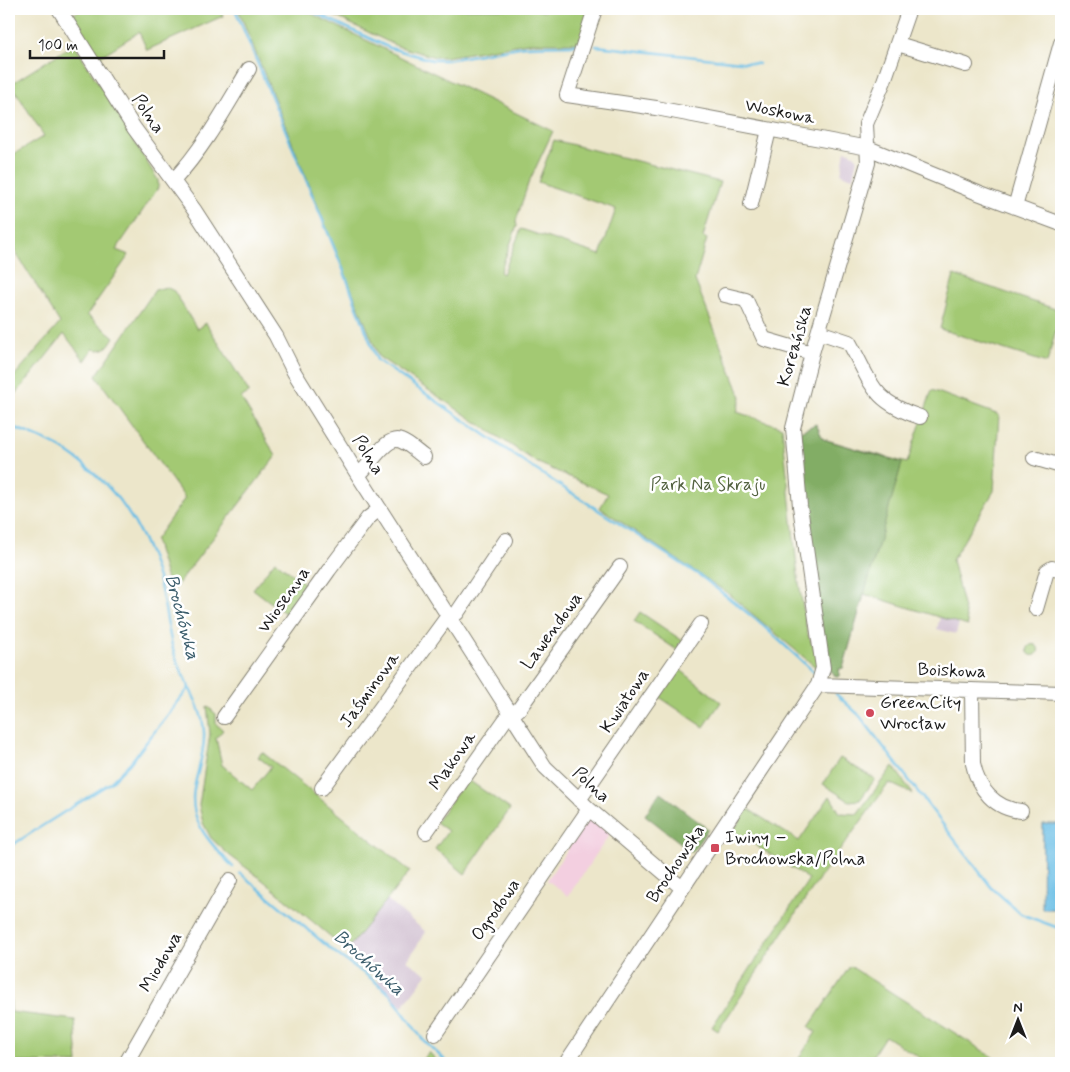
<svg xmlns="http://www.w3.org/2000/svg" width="1070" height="1072" font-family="Mynerve,sans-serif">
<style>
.built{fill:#f3cfe0}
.industrial{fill:#cfbdcf}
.green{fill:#a3c973;stroke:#607248}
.forest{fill:#82ad65;stroke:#4f6440}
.water{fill:#69bee5;stroke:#426d80}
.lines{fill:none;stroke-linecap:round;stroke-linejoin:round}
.stream{stroke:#69bee5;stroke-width:2.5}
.minor-casing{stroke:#848173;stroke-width:16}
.minor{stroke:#fff;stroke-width:14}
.poi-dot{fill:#d1495b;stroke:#fff;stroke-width:2}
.labels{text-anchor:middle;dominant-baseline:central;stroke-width:5;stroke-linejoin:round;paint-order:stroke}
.street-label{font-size:18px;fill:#1c1c1c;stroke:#fff}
.park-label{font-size:18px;fill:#52613f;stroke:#fff}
.poi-label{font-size:18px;fill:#1c1c1c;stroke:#fff;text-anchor:start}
.water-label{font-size:19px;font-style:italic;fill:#3b5d6c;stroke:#fff}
</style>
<rect width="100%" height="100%" fill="#fff"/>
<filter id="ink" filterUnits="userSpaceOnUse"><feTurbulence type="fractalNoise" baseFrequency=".02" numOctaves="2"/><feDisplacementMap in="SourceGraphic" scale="10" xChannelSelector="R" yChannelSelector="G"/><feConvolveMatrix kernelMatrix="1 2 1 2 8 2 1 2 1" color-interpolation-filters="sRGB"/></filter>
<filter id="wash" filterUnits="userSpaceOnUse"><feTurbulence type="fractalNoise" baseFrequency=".0096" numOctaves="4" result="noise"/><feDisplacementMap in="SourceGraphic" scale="20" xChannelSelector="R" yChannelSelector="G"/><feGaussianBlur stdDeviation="1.12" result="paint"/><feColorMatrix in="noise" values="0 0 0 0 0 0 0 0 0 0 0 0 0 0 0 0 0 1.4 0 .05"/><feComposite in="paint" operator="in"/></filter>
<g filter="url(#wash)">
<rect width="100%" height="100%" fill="#ece6ca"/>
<path class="built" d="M 590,816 L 610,834 L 568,896 L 547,880 Z"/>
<path class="industrial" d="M 845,151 L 851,152 L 857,158 L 853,178 L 841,174 Z
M 940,617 L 959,623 L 956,634 L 937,629 Z
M 386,899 L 426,932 L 407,961 L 427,974 L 402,1007 L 378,982 L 382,976 L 347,950 Z"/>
<path class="green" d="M 82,9 L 220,9 L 223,16 L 147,50 L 139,32 L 98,58 L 72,15 Z
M 238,9 L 302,9 L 553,131 L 528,184 L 516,221 L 517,226 L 500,272 L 503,274 L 521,229 L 600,255 L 616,209 L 538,182 L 554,140 L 720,182 L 703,237 L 707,239 L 695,280 L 741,397 L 737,412 L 782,427 L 798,577 L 807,632 L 818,658 L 818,669 L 726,592 L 600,508 L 608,494 L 536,462 L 379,357 Z
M 320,9 L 536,9 L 544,12 L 546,9 L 588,9 L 583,43 L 528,43 L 446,57 L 435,57 L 397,46 Z
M 74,44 L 158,180 L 158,188 L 116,250 L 129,255 L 87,315 L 114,337 C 108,347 105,352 93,349 L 85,361 L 64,334 L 9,403 L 9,382 L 60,323 L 9,242 L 9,157 L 44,136 L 11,84 Z
M 954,275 L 1061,311 L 1047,363 L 940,329 Z
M 166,287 L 174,291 L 197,329 L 206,323 L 249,392 L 241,398 L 276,456 L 171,593 L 155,540 L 185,498 L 96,376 L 155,290 Z
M 932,390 L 999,415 L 994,491 L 952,560 L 968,626 L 864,594 L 843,668 L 839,669 L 840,676 L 836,677 L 813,585 L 819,583 L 812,548 L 816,424 L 823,439 L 907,463 Z
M 275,561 L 312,589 L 290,617 L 253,589 Z
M 640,612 L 683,641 L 677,650 L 634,621 Z
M1027.5 650a5.5 5.5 0 1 1 11 0a5.5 5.5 0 1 1-11 0Z
M 678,668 L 721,702 L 704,727 L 658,696 Z
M 207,706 L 216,714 L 216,724 L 223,730 L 216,738 L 222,765 L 252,790 L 271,767 L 258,757 L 262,752 L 410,871 L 347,950 L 260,878 L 229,855 L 211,838 L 203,823 L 199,805 L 210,734 Z
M 840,758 L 875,779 L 860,800 L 849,801 L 823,784 Z
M 893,766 L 913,794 L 889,783 L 816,883 L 718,1031 L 712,1027 L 809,879 L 733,831 L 748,809 L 799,841 L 830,796 L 840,813 L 857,814 Z
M 467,779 L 510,809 L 465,874 L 435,849 L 448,831 L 436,822 Z
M 9,946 L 11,1012 L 75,1020 L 78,1063 L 9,1062 Z
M 850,966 L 1002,1063 L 928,1063 L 885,1036 L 868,1063 L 862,1060 L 859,1063 L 796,1063 L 816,1032 L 809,1027 Z
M 429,1052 L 439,1063 L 421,1063 Z"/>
<path class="forest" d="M 816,424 L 823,439 L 902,463 L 843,668 L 839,669 L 840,676 L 836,677 L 829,669 L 813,585 L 819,583 L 812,548 L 807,538 L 800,431 Z
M 660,792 L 708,829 L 692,852 L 645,815 Z"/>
<path class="water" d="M 1043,824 L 1061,824 L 1061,909 L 1042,909 Z"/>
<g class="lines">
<path class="stream" d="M 235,9 L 343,269 L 377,360 L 533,468 L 702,577 L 759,622 L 815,673
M 306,9 L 310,10
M 316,13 L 390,48 L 432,60 L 447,60 L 525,46 L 577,45
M 596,46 L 759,64
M 9,425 C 28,434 50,440 67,452 C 114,484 142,524 158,578 C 165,601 167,626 173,649 C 180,678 203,703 204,733 C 205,753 197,771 194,789 C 188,822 212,845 233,867
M 836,694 L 859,715 L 991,887 L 1021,914 L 1061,929
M 9,847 L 110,783 L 130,763 L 189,688
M 240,873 L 338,955 L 372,979 L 390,994 L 423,1040 L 448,1063"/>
</g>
</g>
<g filter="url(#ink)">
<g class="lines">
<g class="minor-casing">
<path id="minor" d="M 59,9 L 134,128 L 195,211 L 276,336 L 294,372 L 358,475 L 545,767 L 589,809 L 682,888
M 595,9 L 567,95 L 656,108 L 868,148 L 978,193 L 1061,224
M 898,44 L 966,65
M 173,181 C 204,148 226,107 249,69
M 751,204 L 769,130
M 1015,207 L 1061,43
M 725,295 L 746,300 L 764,339 L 812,353
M 819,332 L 849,342 C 872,383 871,401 920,417
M 1034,458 L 1061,466
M 358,475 C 370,467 386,434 401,441 C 409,444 417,452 424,457
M 1036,609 L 1047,571 L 1052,568 L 1061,571
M 818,685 L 1061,693
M 972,690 L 973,764 C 978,789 995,809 1021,811
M 224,717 L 329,570 L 368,518 L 380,509
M 322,788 L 445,620 L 457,613 L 506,540
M 579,800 L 701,624
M 426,832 L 505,720 L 519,709 L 620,567
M 435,1034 L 589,809
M 126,1063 L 230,880
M 566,1063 L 818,685 L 823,668 L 800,506 L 793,428 L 812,353 L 868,163 L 866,124 L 884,81 L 909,9"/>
</g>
<use href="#minor" class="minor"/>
</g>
</g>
<g class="poi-dot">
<circle cx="870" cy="713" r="5"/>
<rect x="710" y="843" width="10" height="10" rx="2.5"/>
</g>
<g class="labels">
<g class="street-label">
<text transform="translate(780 112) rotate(11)">Woskowa</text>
<text transform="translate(148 114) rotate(56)">Polna</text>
<text transform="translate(795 346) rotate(-74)">Koreańska</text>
<text transform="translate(368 455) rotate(58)">Polna</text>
<text transform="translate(284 600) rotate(-55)">Wiosenna</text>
<text transform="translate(552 631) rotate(-54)">Lawendowa</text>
<text transform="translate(952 671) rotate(2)">Boiskowa</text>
<text transform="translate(370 690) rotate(-54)">Jaśminowa</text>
<text transform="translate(625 701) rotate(-56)">Kwiatowa</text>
<text transform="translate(453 761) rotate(-55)">Makowa</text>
<text transform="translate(591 785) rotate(43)">Polna</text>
<text transform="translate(676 864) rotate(-56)">Brochowska</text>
<text transform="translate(496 910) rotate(-55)">Ogrodowa</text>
<text transform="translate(161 962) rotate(-60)">Miodowa</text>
</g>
<g class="park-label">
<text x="708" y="485">Park Na Skraju</text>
</g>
<g class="poi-label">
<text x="880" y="703">GreenCity<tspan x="880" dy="21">Wrocław</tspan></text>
<text x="725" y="838">Iwiny –<tspan x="725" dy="21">Brochowska/Polna</tspan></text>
</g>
<g class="water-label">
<text transform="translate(182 617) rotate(75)">Brochówka</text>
<text transform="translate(369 963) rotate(42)">Brochówka</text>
</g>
</g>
<rect width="1070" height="1072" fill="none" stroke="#fff" stroke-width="30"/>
<g transform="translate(1018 1020)" stroke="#ffffff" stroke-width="4" paint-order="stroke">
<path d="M0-4L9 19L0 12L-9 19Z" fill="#1c1c1c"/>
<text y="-8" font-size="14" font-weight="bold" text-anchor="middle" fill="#1c1c1c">N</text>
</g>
<path d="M30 50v8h134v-8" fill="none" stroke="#1c1c1c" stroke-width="2.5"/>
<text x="38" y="50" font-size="15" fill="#1c1c1c" stroke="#ffffff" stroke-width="4" paint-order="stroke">100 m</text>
</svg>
